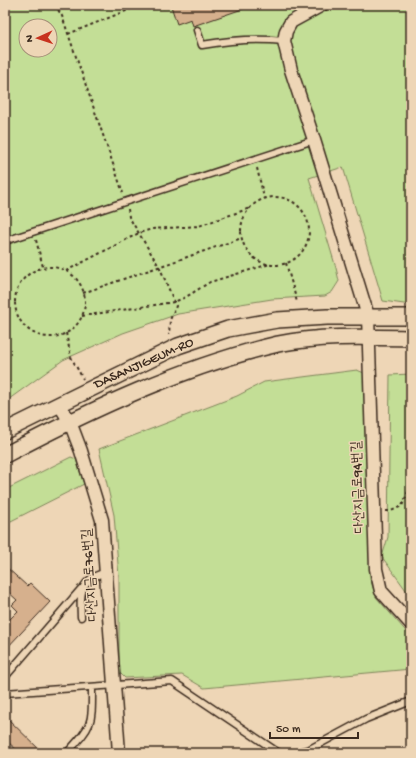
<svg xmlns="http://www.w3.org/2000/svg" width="416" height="758" font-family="'Gochi Hand','Poor Story',sans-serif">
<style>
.green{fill:#c3de96;stroke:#7f845a;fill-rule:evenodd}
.building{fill:#d6b08d;stroke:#3b2a1e}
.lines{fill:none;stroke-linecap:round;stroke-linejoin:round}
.service-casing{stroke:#3b2a1e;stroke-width:9}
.minor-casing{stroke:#3b2a1e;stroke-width:15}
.tertiary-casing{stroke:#3b2a1e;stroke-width:18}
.path{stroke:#3b2a1e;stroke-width:2;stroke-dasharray:3 3;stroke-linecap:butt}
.service{stroke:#eed6b6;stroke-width:6}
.minor{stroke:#eed6b6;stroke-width:12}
.tertiary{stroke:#eed6b6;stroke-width:15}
.labels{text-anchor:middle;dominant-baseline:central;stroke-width:3;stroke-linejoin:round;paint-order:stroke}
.street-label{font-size:14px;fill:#3b2a1e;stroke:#eed6b6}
</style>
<rect width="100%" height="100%" fill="#eed6b6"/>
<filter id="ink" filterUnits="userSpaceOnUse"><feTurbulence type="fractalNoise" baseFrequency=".025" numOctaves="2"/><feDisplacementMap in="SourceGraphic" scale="8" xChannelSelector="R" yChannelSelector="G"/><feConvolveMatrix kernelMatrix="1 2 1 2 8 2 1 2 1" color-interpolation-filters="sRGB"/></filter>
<g filter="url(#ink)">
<path class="green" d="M 5,5 L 411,5 L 411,305 L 383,301 L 343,167 L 309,178 L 336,268 L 339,281 L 332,292 L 325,296 L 272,299 L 178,314 L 123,333 L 63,360 L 5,402 ZM 26,26 L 50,26 L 50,50 L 26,50 Z
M 357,370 L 364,373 L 370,578 L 376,597 L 411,637 L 411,669 L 204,688 L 182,675 L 125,678 L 119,672 L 119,577 L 114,515 L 99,449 L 237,396 L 264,382 Z
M 411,374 L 411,597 L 382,557 L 388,537 L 390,375 Z
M 71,457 L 76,459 L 84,484 L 5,524 L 5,490 Z"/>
<path class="building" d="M 161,5 L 254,5 L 193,26 L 191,19 L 177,24 L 171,6 L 163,8 Z
M 5,566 L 27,586 L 30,583 L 50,602 L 5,650 L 5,624 L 18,611 L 12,605 L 17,600 L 6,590 L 5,591 Z
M 5,716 L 43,753 L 20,753 L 8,742 L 5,744 Z"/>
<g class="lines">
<g class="service-casing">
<path id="service" d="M 197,30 L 202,45 C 230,40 256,38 284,41
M 5,241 L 314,140
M 81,617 C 80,593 79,579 107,572
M 5,677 L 81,589
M 5,693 L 172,681 L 279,753
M 67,753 C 93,724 92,726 92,687
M 294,753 L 310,749 L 366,719 L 411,701"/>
</g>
<g class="minor-casing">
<path id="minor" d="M 322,5 L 291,22 L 286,31 L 284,41 L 291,70 L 314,140 L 368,316 L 376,569 L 381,591 L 411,624
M 59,404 L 70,422 L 81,451 L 102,520 L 119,753"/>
</g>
<g class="tertiary-casing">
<path id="tertiary" d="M 5,431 L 178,346 L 228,329 L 277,320 L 327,317 L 411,317
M 5,455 C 90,410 184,366 278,344 C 321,335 367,337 411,338"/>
</g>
<path class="path" d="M 55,5 L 62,16 L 123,193
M 68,34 L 141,5
M 257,168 L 264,198
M241 231a34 34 0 1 1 68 0a34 34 0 1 1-68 0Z
M 128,209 L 129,217 L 160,268 L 176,306 L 170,320 L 169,335
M 36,240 L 43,267
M 286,263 L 297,302
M15 302a35 35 0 1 1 70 0a35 35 0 1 1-70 0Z
M 66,271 L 139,233 L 152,229 L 199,226 L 250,208
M 83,293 L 242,238
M 82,316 L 174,302 L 186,297 L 210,282 L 270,264
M 66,333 L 71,357 L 83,379
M 386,511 L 391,511 L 402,506 L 411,485"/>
<use href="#service" class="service"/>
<use href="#minor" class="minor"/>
<use href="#tertiary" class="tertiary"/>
</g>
</g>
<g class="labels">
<g class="street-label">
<text transform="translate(144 364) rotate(-24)">DASANJIGEUM-RO</text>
<text transform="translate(359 487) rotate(-92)">다산지금로94번길</text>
<text transform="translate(91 575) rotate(-94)">다산지금로76번길</text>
</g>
</g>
<rect width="416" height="758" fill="none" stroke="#eed6b6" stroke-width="20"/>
<rect x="10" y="10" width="396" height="738" fill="none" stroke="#3b2a1e" stroke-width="1.5" filter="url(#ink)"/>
<g transform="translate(38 38) rotate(267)"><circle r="19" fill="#eed6b6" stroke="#a69179"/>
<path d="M0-3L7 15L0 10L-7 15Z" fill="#c8321e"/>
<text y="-6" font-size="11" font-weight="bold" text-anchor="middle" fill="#3b2a1e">N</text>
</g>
<path d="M270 732v6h88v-6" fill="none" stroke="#3b2a1e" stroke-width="2"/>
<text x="276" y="732" font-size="12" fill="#3b2a1e" stroke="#eed6b6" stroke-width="3" paint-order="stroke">50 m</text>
</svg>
